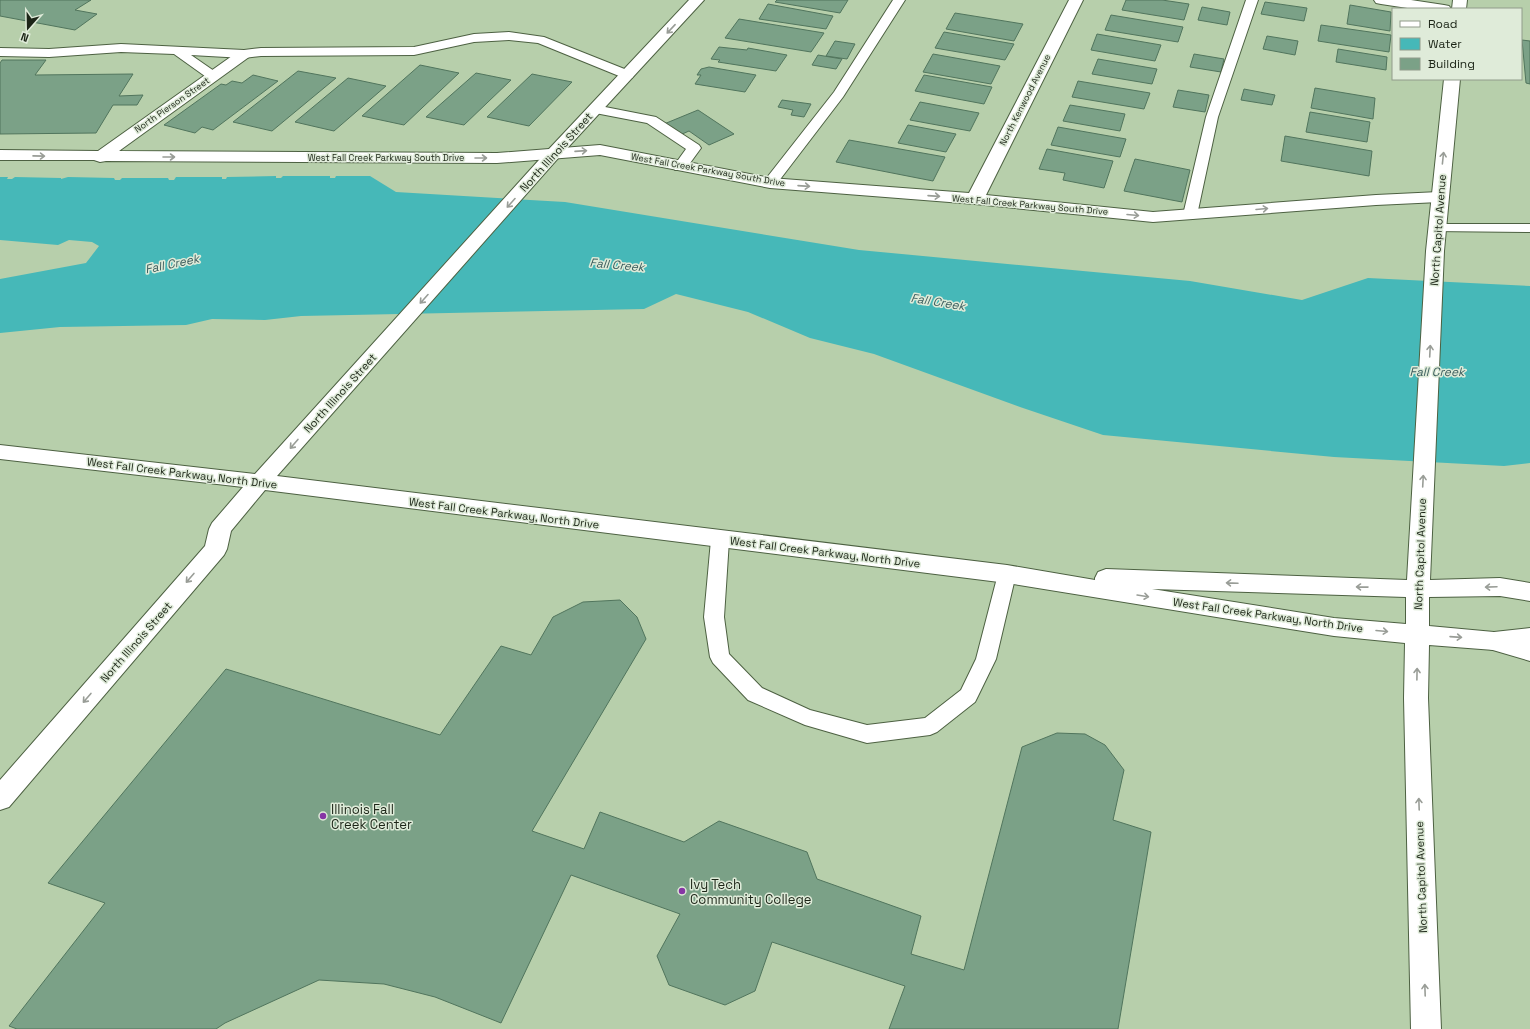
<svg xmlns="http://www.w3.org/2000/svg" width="1530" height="1029" font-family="'Space Grotesk',sans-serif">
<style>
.water{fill:#46b8b8}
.building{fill:#7ba187;stroke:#51755d}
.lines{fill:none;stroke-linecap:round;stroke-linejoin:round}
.lane-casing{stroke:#4d6142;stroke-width:2}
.street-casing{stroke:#4d6142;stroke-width:2}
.secondary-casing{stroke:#4d6142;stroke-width:2}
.lane{fill:#fff;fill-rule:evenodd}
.street{fill:#fff;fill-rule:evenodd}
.secondary{fill:#fff;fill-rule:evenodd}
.oneway{stroke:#999d97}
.poi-dot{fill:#8636a5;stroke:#dfebd9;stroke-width:1.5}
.labels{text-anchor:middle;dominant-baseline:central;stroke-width:3;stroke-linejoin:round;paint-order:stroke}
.far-street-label{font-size:9px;fill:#1c2517;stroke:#dfebd9}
.street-label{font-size:11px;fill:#1c2517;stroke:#dfebd9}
.water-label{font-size:12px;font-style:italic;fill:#3c5e5e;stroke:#dfebd9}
.near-poi-label{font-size:13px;fill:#1c2517;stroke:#dfebd9;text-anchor:start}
</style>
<rect width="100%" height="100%" fill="#b7cfab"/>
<path class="water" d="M 276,176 L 276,178 L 281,178 L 283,176 L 330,176 L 330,178 L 335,178 L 336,176 L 370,176 L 396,192 L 565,202 L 859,250 L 1190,281 L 1302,300 L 1368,278 L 1530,286 L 1530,463 L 1504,466 L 1334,457 L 1103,435 L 1020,407 L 874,354 L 810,338 L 748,312 L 676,294 L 644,309 L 301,316 L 265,320 L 212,319 L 186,325 L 60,327 L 0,333 L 0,279 L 86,263 L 99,246 L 92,242 L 69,240 L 58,245 L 0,240 L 0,177 L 8,177 L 7,179 L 12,179 L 15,177 L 61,178 L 61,179 L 68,177 L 114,178 L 115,180 L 120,180 L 122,178 L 168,178 L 169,180 L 174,180 L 176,177 L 222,177 L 222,179 L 226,179 L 227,177 Z"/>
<path class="building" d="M 0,0 L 91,0 L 75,10 L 97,14 L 75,30 L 0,16 Z
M 777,0 L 848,0 L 840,13 L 775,2 Z
M 1126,0 L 1162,0 L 1189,4 L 1184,20 L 1122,10 Z
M 1265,2 L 1307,8 L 1304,21 L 1261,14 Z
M 768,4 L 833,16 L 826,29 L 759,19 Z
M 1350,5 L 1391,12 L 1390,31 L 1347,24 Z
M 1202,7 L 1230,12 L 1227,25 L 1198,20 Z
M 955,13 L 1023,24 L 1014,41 L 946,29 Z
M 1111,15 L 1183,27 L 1178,42 L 1105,30 Z
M 739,19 L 824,33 L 811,52 L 725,38 Z
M 1321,25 L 1391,35 L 1389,52 L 1318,41 Z
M 944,32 L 1014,44 L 1005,60 L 935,48 Z
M 1097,34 L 1161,45 L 1155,61 L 1091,50 Z
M 1267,36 L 1298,41 L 1295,55 L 1263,49 Z
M 1522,40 L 1530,41 L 1530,84 L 1526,83 Z
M 835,41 L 855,44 L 847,59 L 826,56 Z
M 719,47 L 747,50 L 748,48 L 787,55 L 776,71 L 718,62 L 720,60 L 711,59 Z
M 1338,49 L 1387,57 L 1386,70 L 1336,62 Z
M 933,54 L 1000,66 L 991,84 L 923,72 Z
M 1194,54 L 1224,59 L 1221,72 L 1190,67 Z
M 818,55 L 842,59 L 836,69 L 812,65 Z
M 1098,59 L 1157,69 L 1152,84 L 1092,74 Z
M 2,60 L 46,60 L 35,75 L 133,74 L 119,96 L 143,95 L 137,105 L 113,105 L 96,133 L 0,134 L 0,63 Z
M 420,65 L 459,73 L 404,125 L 362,116 Z
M 709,67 L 756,75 L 745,92 L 695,84 L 701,75 L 697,75 L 701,69 Z
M 298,71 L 336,78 L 272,131 L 233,122 Z
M 476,73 L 511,80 L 464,125 L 426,117 Z
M 532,74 L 572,82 L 529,126 L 487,117 Z
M 253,75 L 278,81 L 213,130 L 202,127 L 195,133 L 164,125 L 221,84 L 226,85 L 232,81 L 242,83 Z
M 924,75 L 992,87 L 984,104 L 915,91 Z
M 348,78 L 386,86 L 334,131 L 295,122 Z
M 1078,81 L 1150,93 L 1144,109 L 1072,97 Z
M 1315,88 L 1375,98 L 1373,119 L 1311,108 Z
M 1244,89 L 1275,95 L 1272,105 L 1241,100 Z
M 1178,90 L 1209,95 L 1205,112 L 1173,107 Z
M 782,100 L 811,104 L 804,117 L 791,115 L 793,110 L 778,107 Z
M 920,102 L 979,113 L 970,131 L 910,120 Z
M 1070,105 L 1125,114 L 1120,131 L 1063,121 Z
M 698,110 L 734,134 L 709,145 L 689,131 L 680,135 L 664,124 Z
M 1310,112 L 1370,122 L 1367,142 L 1306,132 Z
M 908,125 L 956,134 L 946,152 L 898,143 Z
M 1058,127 L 1126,139 L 1120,157 L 1051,145 Z
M 1285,136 L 1372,151 L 1369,176 L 1281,161 Z
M 849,140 L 945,157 L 933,181 L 836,162 Z
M 1047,149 L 1113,161 L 1104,188 L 1063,180 L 1065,173 L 1039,169 Z
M 1135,159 L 1190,170 L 1182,202 L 1124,191 Z
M 620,600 L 637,617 L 646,639 L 532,831 L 584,849 L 600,812 L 684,842 L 719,821 L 807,852 L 817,879 L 921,916 L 911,954 L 964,970 L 1022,747 L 1057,733 L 1085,734 L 1105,745 L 1124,770 L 1113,820 L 1151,832 L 1118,1029 L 889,1029 L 905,986 L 772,942 L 755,991 L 725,1005 L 669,985 L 657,956 L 680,914 L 571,875 L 501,1023 L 435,997 L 384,984 L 319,980 L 225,1023 L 216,1029 L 17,1029 L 9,1026 L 105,903 L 48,883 L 226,669 L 440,735 L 501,646 L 531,655 L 553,617 L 583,602 Z"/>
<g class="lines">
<g class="lane-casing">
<path id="lane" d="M 893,0 L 905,0 L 843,97 L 775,186 L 770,187 L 765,186 L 763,183 L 765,180 L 834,92 Z
M 1246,0 L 1258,0 L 1218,117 L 1197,215 L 1195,218 L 1190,219 L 1185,218 L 1183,215 L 1206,117 Z
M 509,32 L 544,37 L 632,72 L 634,75 L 632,78 L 624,78 L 538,43 L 509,40 L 474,42 L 414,55 L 261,56 L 244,58 L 191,55 L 217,73 L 219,76 L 217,79 L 209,79 L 174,54 L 121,52 L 49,57 L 0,56 L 0,48 L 49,49 L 121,44 L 244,50 L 261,48 L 414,47 L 474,34 Z
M 595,105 L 656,117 L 699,145 L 701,148 L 685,170 L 675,170 L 673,167 L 686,149 L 647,123 L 590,112 L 589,109 L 590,106 Z
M 1437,224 L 1530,224 L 1530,232 L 1432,231 L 1430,228 L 1432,225 Z
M 720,533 L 726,535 L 729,540 L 724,617 L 729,654 L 762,688 L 810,710 L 867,725 L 925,718 L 961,690 L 976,659 L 998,574 L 1000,569 L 1007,567 L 1014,569 L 1016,574 L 996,659 L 978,696 L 975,702 L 937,732 L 930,735 L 867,743 L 805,725 L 748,700 L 713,663 L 710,657 L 704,617 L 711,540 L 714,535 Z"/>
</g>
<g class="street-casing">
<path id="street" d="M 1069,0 L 1083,0 L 986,195 L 1153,212 L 1376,195 L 1439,192 L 1445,193 L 1448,197 L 1445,201 L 1439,202 L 1376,205 L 1153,222 L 975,204 L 770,188 L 600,155 L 497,163 L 106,161 L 100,162 L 94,160 L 0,160 L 0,150 L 98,151 L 239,51 L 244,50 L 249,51 L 251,54 L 249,57 L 119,151 L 497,153 L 600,145 L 770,178 L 969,193 Z
M 1374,0 L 1411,0 L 1444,5 L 1449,6 L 1451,9 L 1414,9 L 1381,4 L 1376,3 Z
M 1494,632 L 1530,641 L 1530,661 L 1486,648 L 1482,641 L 1486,634 Z"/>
</g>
<g class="secondary-casing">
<path id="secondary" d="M 689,0 L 704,0 L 560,156 L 277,476 L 1007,565 L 1095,580 L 1095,578 L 1098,572 L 1106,569 L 1407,580 L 1426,251 L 1444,79 L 1460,79 L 1444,251 L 1430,580 L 1500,578 L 1530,583 L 1530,601 L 1500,596 L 1429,597 L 1429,626 L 1494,632 L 1530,628 L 1530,646 L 1494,650 L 1429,645 L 1428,698 L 1441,1029 L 1411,1029 L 1404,698 L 1405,643 L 1334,636 L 1007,583 L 265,490 L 231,531 L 227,549 L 224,555 L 9,807 L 0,810 L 0,780 L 205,546 L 209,529 L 212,523 L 243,487 L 0,459 L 0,445 L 255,474 L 548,150 ZM 1152,589 L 1406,597 L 1406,624 L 1334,618 Z
M 1453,0 L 1467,0 L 1466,9 L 1452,9 Z"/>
</g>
<use href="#lane" class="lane"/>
<use href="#street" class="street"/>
<use href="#secondary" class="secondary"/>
</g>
<defs><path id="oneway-shaft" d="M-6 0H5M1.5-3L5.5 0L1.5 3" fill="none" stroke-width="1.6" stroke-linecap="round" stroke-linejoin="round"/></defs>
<g class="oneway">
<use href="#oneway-shaft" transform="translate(671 29) rotate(133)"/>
<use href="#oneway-shaft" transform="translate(581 151) rotate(-4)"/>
<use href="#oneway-shaft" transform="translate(39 156) rotate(1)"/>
<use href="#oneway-shaft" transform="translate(169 157)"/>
<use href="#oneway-shaft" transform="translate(481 158)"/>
<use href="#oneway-shaft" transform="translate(1443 158) rotate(-84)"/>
<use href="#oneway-shaft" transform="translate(804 186) rotate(4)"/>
<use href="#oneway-shaft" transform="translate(934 196) rotate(4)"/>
<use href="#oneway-shaft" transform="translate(511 203) rotate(132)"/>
<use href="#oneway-shaft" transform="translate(1262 209) rotate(-5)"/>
<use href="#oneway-shaft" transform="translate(1133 215) rotate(5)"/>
<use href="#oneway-shaft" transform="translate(424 299) rotate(132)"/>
<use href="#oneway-shaft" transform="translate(1430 351) rotate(-87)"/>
<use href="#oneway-shaft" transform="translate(294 444) rotate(131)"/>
<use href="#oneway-shaft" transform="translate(1423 481) rotate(-87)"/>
<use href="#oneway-shaft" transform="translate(190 578) rotate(131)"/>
<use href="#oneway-shaft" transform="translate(1232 583) rotate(-178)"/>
<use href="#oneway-shaft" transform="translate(1362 587) rotate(-179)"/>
<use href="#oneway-shaft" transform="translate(1491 587) rotate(178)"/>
<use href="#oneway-shaft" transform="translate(1143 596) rotate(9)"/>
<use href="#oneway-shaft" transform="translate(1382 631) rotate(5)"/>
<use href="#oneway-shaft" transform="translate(1456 637) rotate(4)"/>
<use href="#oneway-shaft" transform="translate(1417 674) rotate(-89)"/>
<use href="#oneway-shaft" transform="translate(87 698) rotate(131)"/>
<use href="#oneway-shaft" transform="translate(1419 804) rotate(-92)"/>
<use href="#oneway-shaft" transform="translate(1425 990) rotate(-92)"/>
</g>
<g class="poi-dot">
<circle cx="323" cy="816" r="4"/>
<circle cx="682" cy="891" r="4"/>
</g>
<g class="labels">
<g class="far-street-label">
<text transform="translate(1025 100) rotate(-63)">North Kenwood Avenue</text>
<text transform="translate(172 105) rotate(-35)">North Pierson Street</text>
<text x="386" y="158">West Fall Creek Parkway South Drive</text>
<text transform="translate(708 170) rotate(10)">West Fall Creek Parkway South Drive</text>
<text transform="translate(1030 205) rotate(5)">West Fall Creek Parkway South Drive</text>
</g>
<g class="street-label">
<text transform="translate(556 152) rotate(-48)">North Illinois Street</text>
<text transform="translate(1438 230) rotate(-86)">North Capitol Avenue</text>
<text transform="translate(340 393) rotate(-48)">North Illinois Street</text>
<text transform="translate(182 473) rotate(7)">West Fall Creek Parkway, North Drive</text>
<text transform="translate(504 513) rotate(7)">West Fall Creek Parkway, North Drive</text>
<text transform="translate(825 552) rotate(7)">West Fall Creek Parkway, North Drive</text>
<text transform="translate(1420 554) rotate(-88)">North Capitol Avenue</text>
<text transform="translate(1268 615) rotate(8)">West Fall Creek Parkway, North Drive</text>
<text transform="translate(136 642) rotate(-49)">North Illinois Street</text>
<text transform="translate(1421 877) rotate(-92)">North Capitol Avenue</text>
</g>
<g class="water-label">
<text transform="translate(172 264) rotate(-12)">Fall Creek</text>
<text transform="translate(617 265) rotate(5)">Fall Creek</text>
<text transform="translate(938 302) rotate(9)">Fall Creek</text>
<text x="1437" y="372">Fall Creek</text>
</g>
<g class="near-poi-label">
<text x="331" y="809">Illinois Fall<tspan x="331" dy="15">Creek Center</tspan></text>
<text x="690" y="884">Ivy Tech<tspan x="690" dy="15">Community College</tspan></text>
</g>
</g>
<rect x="1392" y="8" width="130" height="72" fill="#dfebd9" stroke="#919c8b"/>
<rect x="1400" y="21" width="20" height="6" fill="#ffffff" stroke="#919c8b"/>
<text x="1428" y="28" font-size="12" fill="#1c2517">Road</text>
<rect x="1400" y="38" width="20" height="12" fill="#46b8b8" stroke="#919c8b"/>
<text x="1428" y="48" font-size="12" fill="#1c2517">Water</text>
<rect x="1400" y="58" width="20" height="12" fill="#7ba187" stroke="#919c8b"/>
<text x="1428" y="68" font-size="12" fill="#1c2517">Building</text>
<g transform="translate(28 28) rotate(200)" stroke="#dfebd9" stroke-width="3" paint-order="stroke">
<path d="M0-3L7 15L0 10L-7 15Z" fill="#1c2517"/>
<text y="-6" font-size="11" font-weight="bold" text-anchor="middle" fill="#1c2517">N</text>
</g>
</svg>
